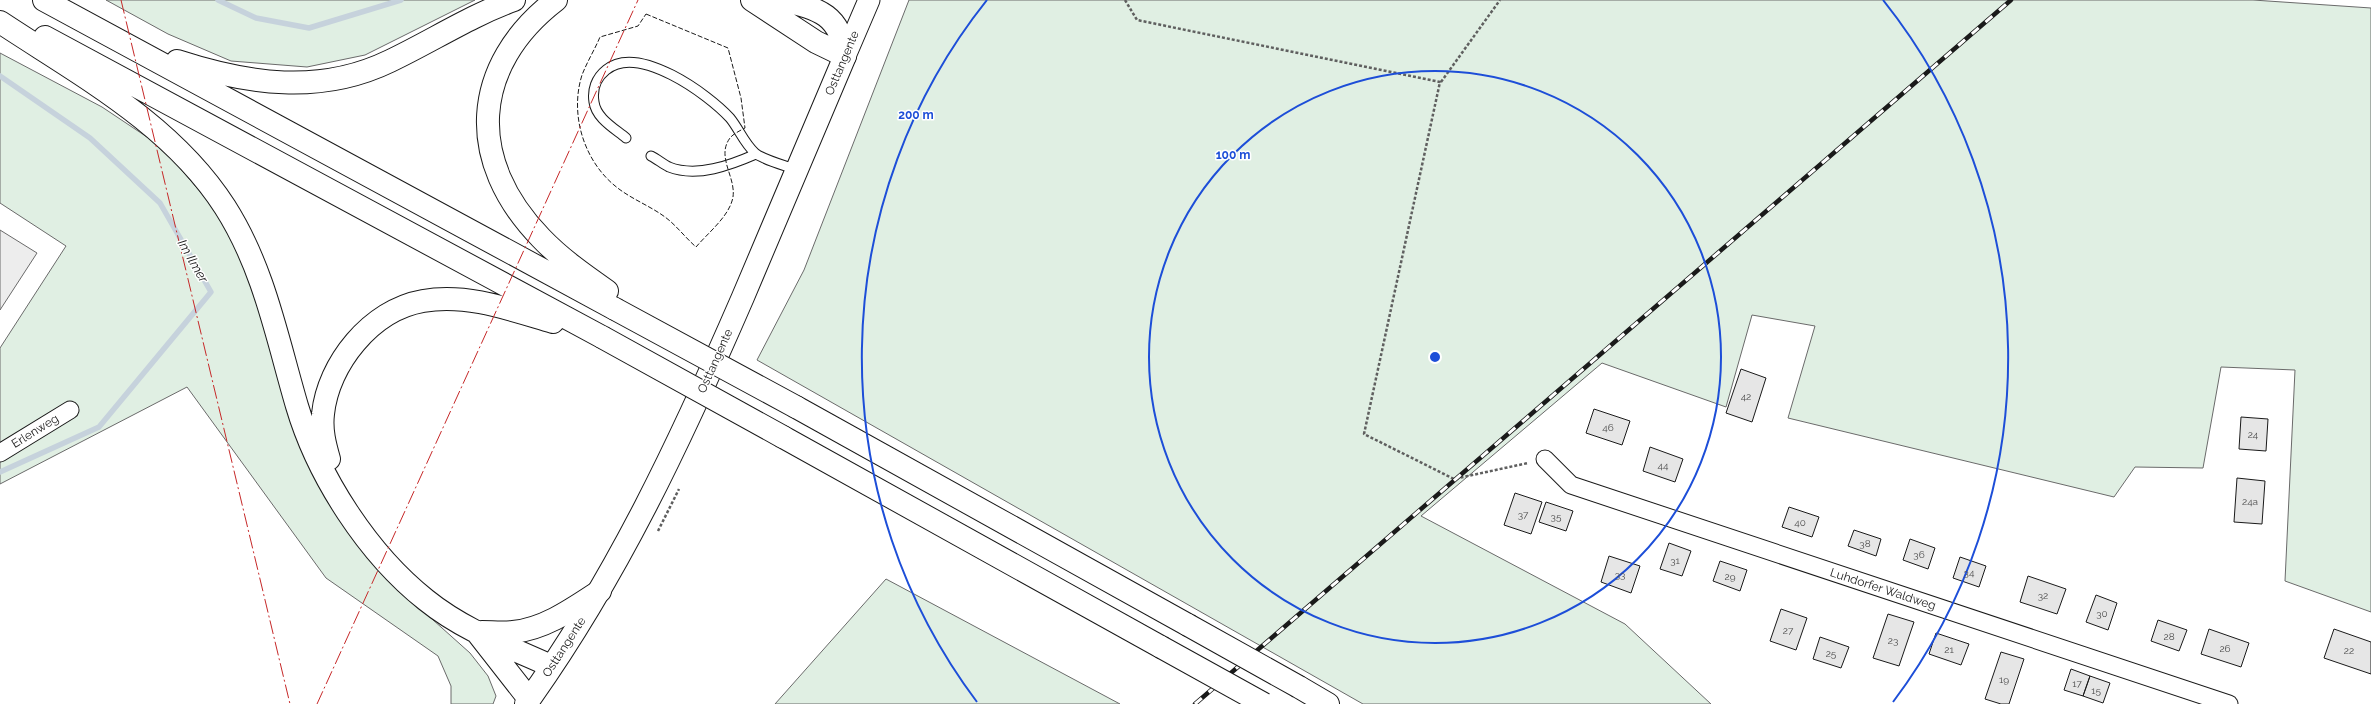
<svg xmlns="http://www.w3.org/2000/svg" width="2371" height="704" font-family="Raleway,sans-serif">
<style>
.green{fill:#e0efe3;stroke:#6a6a6a}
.parking{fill:#ededed;stroke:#6a6a6a}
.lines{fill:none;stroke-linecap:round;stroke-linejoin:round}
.stream{stroke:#c6d2dc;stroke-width:5.5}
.building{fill:#e6e6e6;stroke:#1a1a1a}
.service-casing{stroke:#1a1a1a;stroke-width:11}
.minor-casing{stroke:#1a1a1a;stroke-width:19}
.tertiary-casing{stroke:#1a1a1a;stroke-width:23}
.secondary-casing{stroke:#1a1a1a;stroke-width:24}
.motorway-casing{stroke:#1a1a1a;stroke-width:24}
.path{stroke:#5f5f5f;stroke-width:2.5;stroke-dasharray:3 2;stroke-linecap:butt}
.service{stroke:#fff;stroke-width:9}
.minor{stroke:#fff;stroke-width:17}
.tertiary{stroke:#fff;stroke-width:21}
.secondary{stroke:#fff;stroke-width:22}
.motorway{stroke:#fff;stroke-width:22}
.rail-casing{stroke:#1a1a1a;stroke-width:4.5}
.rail{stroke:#fff;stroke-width:3;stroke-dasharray:9;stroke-linecap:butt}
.motorway-bridge-casing{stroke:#1a1a1a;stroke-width:24;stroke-linecap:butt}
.motorway-bridge{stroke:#fff;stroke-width:22}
.fence{stroke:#1a1a1a;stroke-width:1;stroke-dasharray:5 2;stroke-linecap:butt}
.power{stroke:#c62828;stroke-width:1;stroke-dasharray:14 3 2 3;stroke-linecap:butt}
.ring{fill:none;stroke:#1d4ed8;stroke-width:2}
.labels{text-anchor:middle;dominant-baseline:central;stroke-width:3;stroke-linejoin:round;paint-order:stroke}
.number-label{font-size:10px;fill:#4d4d4d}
.street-label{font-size:12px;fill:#1a1a1a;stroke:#fff}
.water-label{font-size:13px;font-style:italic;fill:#1a1a1a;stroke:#fff}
.centre{fill:#1d4ed8;stroke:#fff;stroke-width:2}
.ring-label{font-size:12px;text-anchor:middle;font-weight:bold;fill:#1d4ed8;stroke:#fff;stroke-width:3;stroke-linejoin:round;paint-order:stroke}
</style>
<rect width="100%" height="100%" fill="#fff"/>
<path class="green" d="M 106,0 L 475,0 L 365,55 L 307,67 L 231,61 L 168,34 Z
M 909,0 L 2253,0 L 2371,8 L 2371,612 L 2285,581 L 2295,370 L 2221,367 L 2203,468 L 2135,467 L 2114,497 L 1788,418 L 1815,326 L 1752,315 L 1726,407 L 1602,363 L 1421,516 L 1625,624 L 1711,704 L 1363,704 L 757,360 L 804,270 Z
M 0,53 L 102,107 L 162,147 L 214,208 L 238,249 L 261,299 L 291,408 L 385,577 L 470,653 L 488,676 L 496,696 L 493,704 L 451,704 L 451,686 L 438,656 L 326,578 L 187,387 L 0,484 L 0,348 L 66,246 L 0,203 Z
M 886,579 L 1120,704 L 775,704 Z"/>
<path class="parking" d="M 0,230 L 37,253 L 0,310 Z"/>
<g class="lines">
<path class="stream" d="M 218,0 L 256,18 L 309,28 L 401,0
M 0,76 L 90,138 L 160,203 L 211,292 L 99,427 L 0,472"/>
</g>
<path class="building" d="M 1741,369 L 1766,378 L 1752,422 L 1726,413 Z
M 1594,409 L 1630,421 L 1622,445 L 1586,433 Z
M 2241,417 L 2268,419 L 2266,451 L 2239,449 Z
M 1650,447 L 1683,459 L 1675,482 L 1643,471 Z
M 2237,478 L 2265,481 L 2262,524 L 2234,522 Z
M 1515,493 L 1542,502 L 1531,534 L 1504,525 Z
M 1546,502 L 1573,511 L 1566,531 L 1539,522 Z
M 1789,507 L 1819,517 L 1812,537 L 1782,527 Z
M 1854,530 L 1881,539 L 1876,556 L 1848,546 Z
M 1910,539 L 1935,548 L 1928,569 L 1903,560 Z
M 1669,543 L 1691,551 L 1682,576 L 1660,569 Z
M 1609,556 L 1640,566 L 1631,593 L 1601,582 Z
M 1960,557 L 1986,566 L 1979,587 L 1953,578 Z
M 1720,561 L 1747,570 L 1740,591 L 1713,581 Z
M 2028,576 L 2066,589 L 2057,614 L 2020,602 Z
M 2096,595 L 2117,603 L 2108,630 L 2086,622 Z
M 1781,609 L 1807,618 L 1796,650 L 1770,641 Z
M 1888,614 L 1914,622 L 1899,666 L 1873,658 Z
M 2158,620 L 2187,630 L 2179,651 L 2151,641 Z
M 2209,629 L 2249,643 L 2241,667 L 2201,654 Z
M 2334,629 L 2371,642 L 2371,674 L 2324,658 Z
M 1936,633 L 1969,644 L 1961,665 L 1929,654 Z
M 1820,637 L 1849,647 L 1841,668 L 1813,659 Z
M 2001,652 L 2024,659 L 2009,704 L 2001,704 L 1985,699 Z
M 2071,669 L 2090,676 L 2083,696 L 2064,690 Z
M 2090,676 L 2110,683 L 2103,703 L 2083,696 Z"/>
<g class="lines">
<g class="service-casing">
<path id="service" d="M 626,138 C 614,128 596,118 594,102 C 592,90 596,78 606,70 C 638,43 708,94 730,118 C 739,129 744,143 755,153 C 763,160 787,166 797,170
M 651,156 C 657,159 663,164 669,167 C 697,178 731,165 756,154"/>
</g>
<g class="minor-casing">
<path id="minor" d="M 0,453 L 70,410
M 1545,459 L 1571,485 L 2229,704"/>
</g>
<g class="tertiary-casing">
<path id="tertiary" d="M 845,56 L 869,0"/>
</g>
<g class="secondary-casing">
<path id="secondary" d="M 526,704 C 617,577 681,440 743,297 C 777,217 811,137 845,56"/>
</g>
<g class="motorway-casing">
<path id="motorway" d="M 44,0 L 615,309
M 556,0 C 470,66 466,161 541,238 C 560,258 584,275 607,291
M 752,0 L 816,42 L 845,56
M 783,0 C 819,9 841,15 845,56
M 0,22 C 80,75 172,124 225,207 C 264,268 277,338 297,406 C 318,477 368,554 426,600 C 463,630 509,647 551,666
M 45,37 L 602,337
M 177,61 C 248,84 320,95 390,61 C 432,41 470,16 514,0
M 796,407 L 1188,625
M 783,437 L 1161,647
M 329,459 C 325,445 321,430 323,414 C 328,364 371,310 423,301 C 467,293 512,310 553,322
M 482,632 C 492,632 503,633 513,632 C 545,629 574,608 600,591
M 479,635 L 529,699
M 1299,687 L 1328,704"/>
</g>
<path class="path" d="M 1125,0 L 1137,20 L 1440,82 L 1364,434 L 1454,479 L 1528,463
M 1441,82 L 1500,0
M 658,531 L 679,489"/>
<use href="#service" class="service"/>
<use href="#minor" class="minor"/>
<use href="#tertiary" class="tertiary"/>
<use href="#secondary" class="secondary"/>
<use href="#motorway" class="motorway"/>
<g class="rail-casing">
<path id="rail" d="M 1195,704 L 2011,0"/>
</g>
<use href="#rail" class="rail"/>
<g class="motorway-bridge-casing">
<path id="motorway-bridge" d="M 615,309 L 796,407
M 602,337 L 783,437
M 1188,625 L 1299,687
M 1161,647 L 1264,704"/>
</g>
<use href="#motorway-bridge" class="motorway-bridge"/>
<path class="fence" d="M 646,14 L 728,48 L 741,98 L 745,128 C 741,130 733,134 730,138 C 715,158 739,180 732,201 C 727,218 707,234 696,247 C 687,239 679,229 670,221 C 655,208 635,201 619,189 C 585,164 569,116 582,75 C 587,62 595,49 600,37 L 638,26 Z"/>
<path class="power" d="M 121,0 L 290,704
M 317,704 L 638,0"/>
</g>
<g class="ring">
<circle cx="1435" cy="357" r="286"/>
<path d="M977 702A573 573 0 0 1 987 0M1883 0A573 573 0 0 1 1893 702"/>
</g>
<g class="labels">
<g class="number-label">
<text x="1746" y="396">42</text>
<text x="1608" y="427">46</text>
<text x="2253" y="434">24</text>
<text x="1663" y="465">44</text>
<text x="2250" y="501">24a</text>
<text x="1523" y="514">37</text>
<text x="1556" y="516">35</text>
<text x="1800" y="522">40</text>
<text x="1865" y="543">38</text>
<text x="1919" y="554">36</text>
<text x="1675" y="560">31</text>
<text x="1969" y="572">34</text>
<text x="1620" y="574">33</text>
<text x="1730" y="576">29</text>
<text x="2043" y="595">32</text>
<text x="2102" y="613">30</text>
<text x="1788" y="630">27</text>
<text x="2169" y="636">28</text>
<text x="1893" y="640">23</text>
<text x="2225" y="648">26</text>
<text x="1949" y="649">21</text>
<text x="2349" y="650">22</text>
<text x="1831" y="653">25</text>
<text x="2004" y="679">19</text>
<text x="2077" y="683">17</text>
<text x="2096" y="690">15</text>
</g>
<g class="street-label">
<text transform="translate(842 63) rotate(-67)">Osttangente</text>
<text transform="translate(715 361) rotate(-66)">Osttangente</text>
<text transform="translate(35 431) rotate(-32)">Erlenweg</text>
<text transform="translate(1883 589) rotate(18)">Luhdorfer Waldweg</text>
<text transform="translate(564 647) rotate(-57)">Osttangente</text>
</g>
<g class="water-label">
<text transform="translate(193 261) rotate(60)">Im Ilmer</text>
</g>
</g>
<circle cx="1435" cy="357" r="6" class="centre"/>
<g class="ring-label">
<text x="916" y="119">200 m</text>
<text x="1233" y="159">100 m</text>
</g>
</svg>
